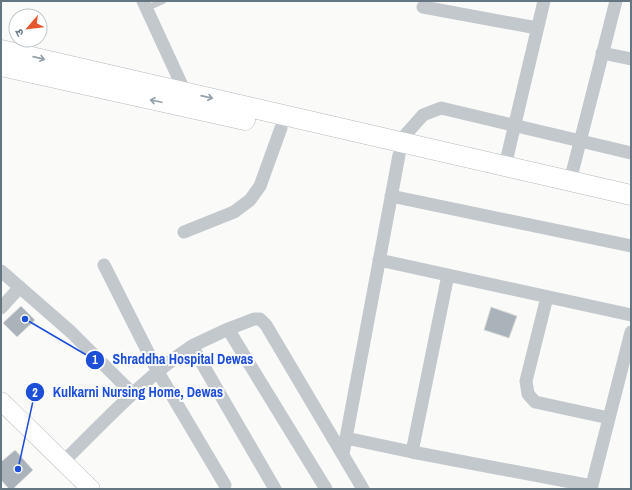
<svg xmlns="http://www.w3.org/2000/svg" width="632" height="490" font-family="'Archivo Narrow','Noto Sans Devanagari',sans-serif">
<style>
.building{fill:#aab3b9;stroke:#dcdcda}
.lines{fill:none;stroke-linecap:round;stroke-linejoin:round}
.secondary-casing{stroke:#b3babf;stroke-width:19}
.primary-casing{stroke:#b5babe;stroke-width:21}
.lane{stroke:#c3c8cc;stroke-width:6}
.street{stroke:#c3c8cc;stroke-width:13}
.secondary{stroke:#fff;stroke-width:18}
.primary{stroke:#fff;stroke-width:20}
.oneway{stroke:#939fa8}
.leader{fill:none;stroke:#1d4ed8;stroke-width:1.5}
.callout-dot{fill:#1d4ed8;stroke:#fff;stroke-width:1.5}
.mark-label{font-size:12px;text-anchor:middle;font-weight:bold;fill:#fff}
.callout-label{font-size:14px;text-anchor:middle;font-weight:bold;fill:#1d4ed8;stroke:#fff;stroke-width:4;stroke-linejoin:round;paint-order:stroke}
</style>
<rect width="100%" height="100%" fill="#fafaf8"/>
<path class="building" d="M 21,306 L 35,320 L 17,337 L 3,323 Z
M 491,307 L 517,316 L 509,338 L 484,330 Z
M 15,450 L 33,470 L 13,489 L 9,489 L 1,480 L 1,462 Z"/>
<g class="lines">
<g class="secondary-casing">
<path id="secondary" d="M 1,401 L 91,489"/>
</g>
<g class="primary-casing">
<path id="primary" d="M 1,50 L 631,195
M 1,66 L 245,120"/>
</g>
<path class="lane" d="M 147,8 L 163,1"/>
<path class="street" d="M 143,1 L 185,92
M 423,7 L 537,28
M 602,53 L 631,59
M 399,142 L 423,115 L 441,108 L 631,153
M 505,166 L 544,1
M 570,181 L 616,1
M 391,196 L 631,246
M 184,232 L 234,212 L 250,200 L 260,186 L 281,128
M 379,260 L 631,315
M 104,265 L 158,372 L 225,485
M 1,271 L 71,332 L 133,394
M 547,297 L 526,381 L 528,394 L 535,402 L 609,418
M 1,308 L 20,287
M 228,329 L 254,319 L 260,319 L 266,325 L 363,489
M 192,346 L 228,329 L 326,489
M 346,438 L 412,452 L 592,486
M 412,452 L 448,275
M 343,454 L 399,155
M 63,462 C 104,422 144,378 192,346 L 275,489
M 591,489 L 631,332"/>
<use href="#secondary" class="secondary"/>
<use href="#primary" class="primary"/>
</g>
<defs><path id="oneway-shaft" d="M-6 0H5M1.5-3L5.5 0L1.5 3" fill="none" stroke-width="1.6" stroke-linecap="round" stroke-linejoin="round"/></defs>
<g class="oneway">
<use href="#oneway-shaft" transform="translate(39 58) rotate(13)"/>
<use href="#oneway-shaft" transform="translate(207 97) rotate(13)"/>
<use href="#oneway-shaft" transform="translate(156 101) rotate(-168)"/>
</g>
<path class="leader" d="M25 319L95 360M18 469L35 392"/>
<g class="callout-dot">
<circle cx="25" cy="319" r="4"/>
<circle cx="18" cy="469" r="4"/>
<circle cx="95" cy="360" r="10"/>
<circle cx="35" cy="392" r="10"/>
</g>
<g class="mark-label">
<text x="95" y="364">1</text>
<text x="35" y="397">2</text>
</g>
<g class="callout-label">
<text x="183" y="364">Shraddha Hospital Dewas</text>
<text x="138" y="397">Kulkarni Nursing Home, Dewas</text>
</g>
<rect width="632" height="490" fill="none" stroke="#657683" stroke-width="4"/>
<g transform="translate(28 28) rotate(242)"><circle r="19" fill="#ffffff" stroke="#c1c8cd"/>
<path d="M0-3L7 15L0 10L-7 15Z" fill="#e4572e"/>
<text y="-6" font-size="11" font-weight="bold" text-anchor="middle" fill="#657683">उ</text>
</g>
</svg>
